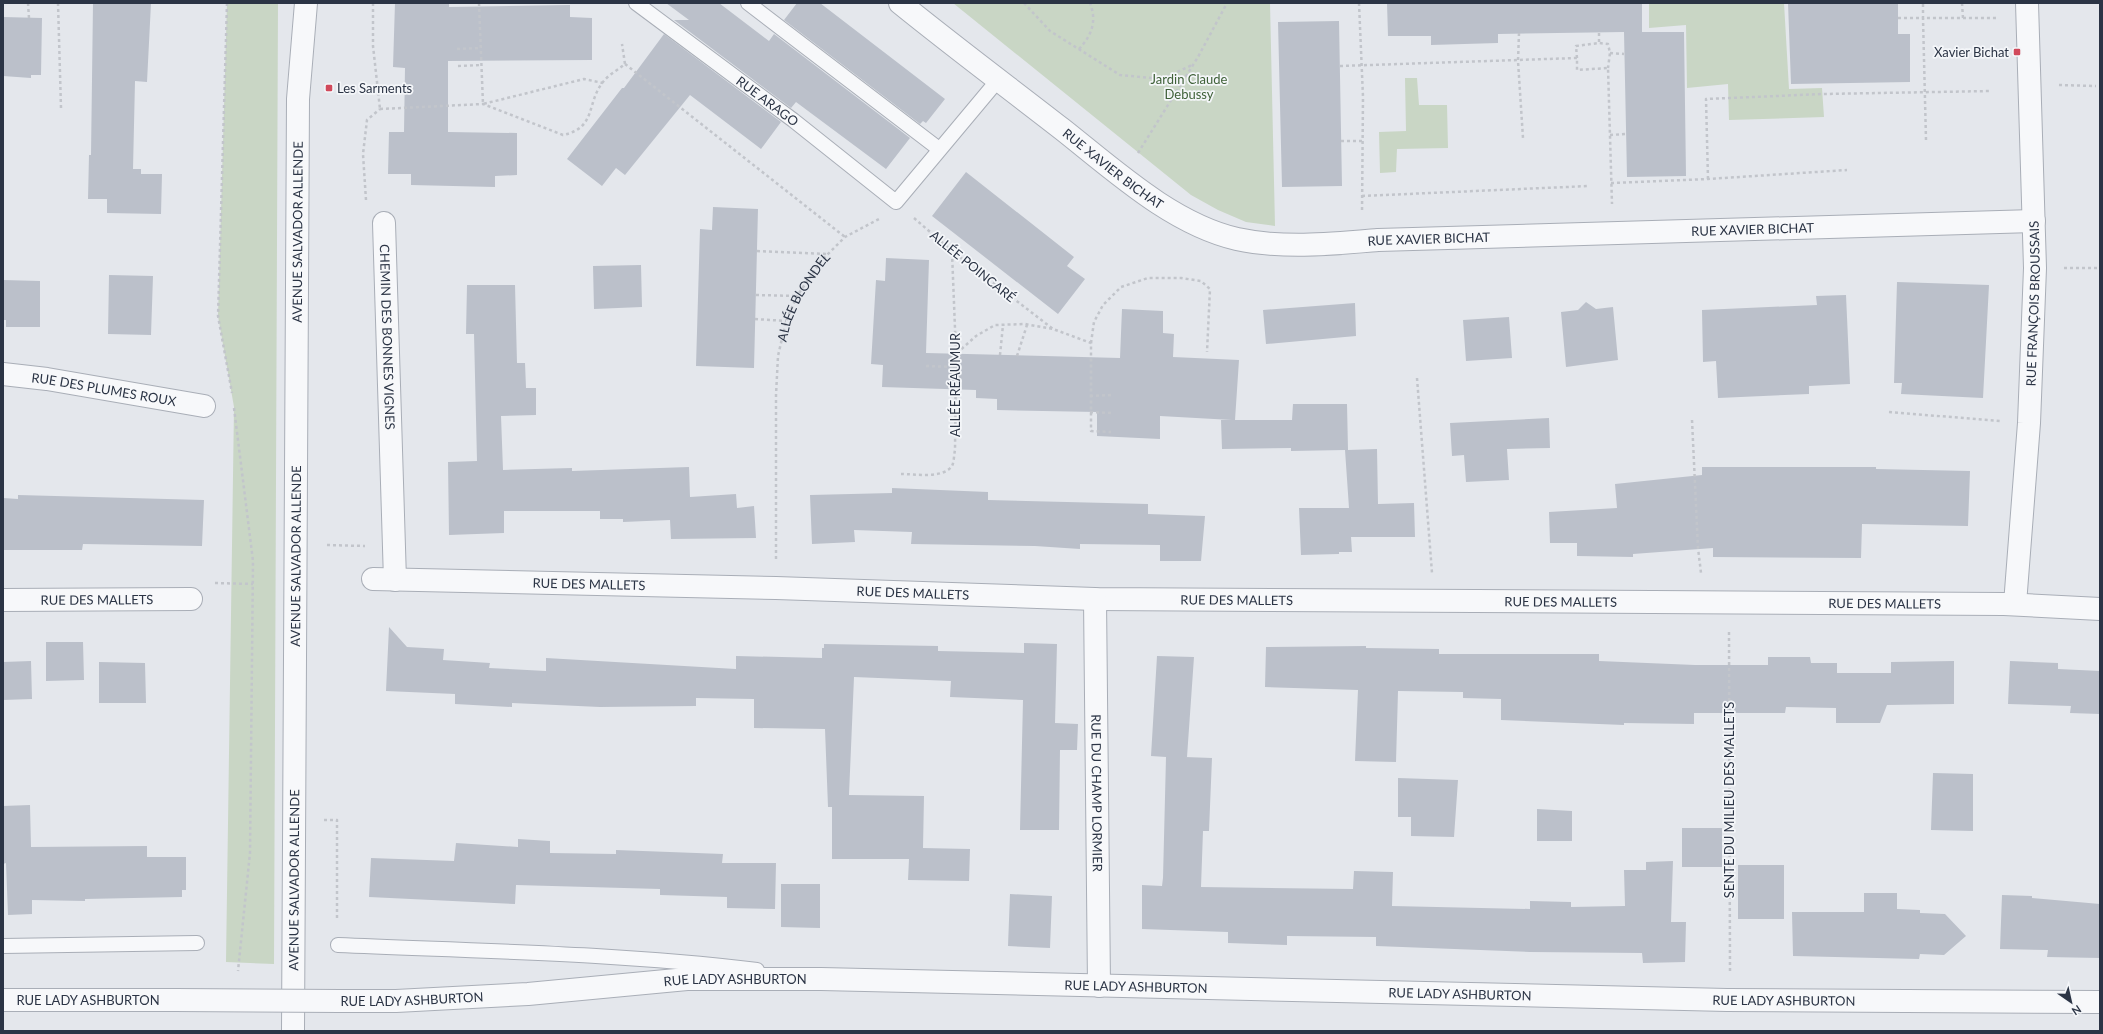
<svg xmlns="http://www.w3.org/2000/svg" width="2103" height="1034" font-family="Lato,sans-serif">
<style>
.green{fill:#c9d6c5}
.building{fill:#bbc0ca}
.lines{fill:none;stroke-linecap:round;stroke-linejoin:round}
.service-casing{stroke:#a9aeb7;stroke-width:16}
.minor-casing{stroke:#a9aeb7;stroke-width:24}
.tertiary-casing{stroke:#a9aeb7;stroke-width:24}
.path{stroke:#c2c5cb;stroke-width:2.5;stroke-dasharray:3 3;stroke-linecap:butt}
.service{stroke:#f7f8fa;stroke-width:14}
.minor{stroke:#f7f8fa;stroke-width:22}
.tertiary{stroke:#f7f8fa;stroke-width:22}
.minor-bridge-casing{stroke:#a9aeb7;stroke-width:24;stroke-linecap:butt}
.minor-bridge{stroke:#f7f8fa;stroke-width:22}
.poi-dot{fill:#d1495b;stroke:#f4f6f9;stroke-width:1.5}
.labels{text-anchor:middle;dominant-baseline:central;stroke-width:3.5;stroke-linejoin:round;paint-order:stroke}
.poi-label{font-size:13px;fill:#2b3445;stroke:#f4f6f9;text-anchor:end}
.park-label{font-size:13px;fill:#3f6138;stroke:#f4f6f9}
.street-label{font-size:13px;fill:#2b3445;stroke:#f4f6f9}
</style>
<rect width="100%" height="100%" fill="#e4e7ec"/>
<path class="green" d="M 227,3 L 278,3 L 274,964 L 226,962 L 234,407 L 218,316 Z
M 953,3 L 1270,3 L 1275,226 L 1246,222 L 1218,210 L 1191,195 Z
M 1649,3 L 1784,3 L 1789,89 L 1822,88 L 1824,117 L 1729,120 L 1728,84 L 1687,88 L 1686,25 L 1649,28 Z
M 1405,78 L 1417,78 L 1419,105 L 1447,105 L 1448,148 L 1397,149 L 1396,172 L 1380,173 L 1379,132 L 1406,131 Z"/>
<path class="building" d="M 93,3 L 151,3 L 147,82 L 135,81 L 133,169 L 141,169 L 141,174 L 162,174 L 161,214 L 107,213 L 107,199 L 88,199 L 89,155 L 91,155 Z
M 395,3 L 449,3 L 449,7 L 570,5 L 570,17 L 592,18 L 592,60 L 448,61 L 448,132 L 517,133 L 517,175 L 495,176 L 495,187 L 411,185 L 411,174 L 388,174 L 389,132 L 404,132 L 405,68 L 393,67 Z
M 666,3 L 719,3 L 769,41 L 774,34 L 910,138 L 886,169 L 796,102 L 791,108 L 674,20 L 689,20 Z
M 797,3 L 820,3 L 945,99 L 926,123 L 923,121 L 920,124 L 784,20 Z
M 1387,3 L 1642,3 L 1642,32 L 1684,32 L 1686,176 L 1627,177 L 1624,32 L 1498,34 L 1498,43 L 1431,45 L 1431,36 L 1388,36 Z
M 1788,3 L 1898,3 L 1898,34 L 1910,34 L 1910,82 L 1791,84 Z
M 3,17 L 42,18 L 41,75 L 31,75 L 31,78 L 3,76 Z
M 1339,21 L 1342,186 L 1282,187 L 1278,22 Z
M 664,34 L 781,122 L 761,149 L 690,95 L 625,175 L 616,168 L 602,186 L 567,159 L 622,88 L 624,88 Z
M 966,172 L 1074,257 L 1067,266 L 1085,279 L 1058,314 L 932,216 Z
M 713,207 L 758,209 L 754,368 L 696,366 L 700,229 L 712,230 Z
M 886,258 L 929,260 L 926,353 L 1120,358 L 1122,309 L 1163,311 L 1163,333 L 1174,334 L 1173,357 L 1239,360 L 1235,420 L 1292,420 L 1293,404 L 1347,404 L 1348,450 L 1377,449 L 1378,504 L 1414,503 L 1415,537 L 1351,537 L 1352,552 L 1339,552 L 1339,554 L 1301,555 L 1299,508 L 1349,508 L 1345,450 L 1291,451 L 1291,448 L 1222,449 L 1221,420 L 1232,420 L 1160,416 L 1160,439 L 1097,436 L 1097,412 L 997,410 L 997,399 L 976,398 L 976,390 L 882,387 L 883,365 L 871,364 L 876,280 L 885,281 Z
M 641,265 L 642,307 L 594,309 L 593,266 Z
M 109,275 L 153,276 L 151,335 L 108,334 Z
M 3,280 L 40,281 L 40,327 L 6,327 L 6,320 L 3,320 Z
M 1897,282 L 1989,285 L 1983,398 L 1901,394 L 1902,383 L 1894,383 Z
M 467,285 L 515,285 L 517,363 L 525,363 L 526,388 L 536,388 L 536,415 L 501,416 L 503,470 L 572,468 L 572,471 L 689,467 L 690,497 L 736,494 L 737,508 L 754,506 L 756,538 L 671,539 L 670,520 L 623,522 L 623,519 L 600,519 L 600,511 L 504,511 L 504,533 L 449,535 L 448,462 L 477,461 L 474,334 L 466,334 Z
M 1846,295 L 1850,384 L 1809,386 L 1809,394 L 1718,398 L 1716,361 L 1703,362 L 1702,310 L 1817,305 L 1816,296 Z
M 1586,302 L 1596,309 L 1613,307 L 1618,360 L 1566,367 L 1561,312 L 1578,310 Z
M 1355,303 L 1356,336 L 1266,344 L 1263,310 Z
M 1509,317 L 1512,358 L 1466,361 L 1463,320 Z
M 1549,418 L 1550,448 L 1507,449 L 1509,480 L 1466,482 L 1464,455 L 1452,456 L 1450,423 Z
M 1702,467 L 1876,467 L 1876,469 L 1970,471 L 1968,526 L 1862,524 L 1861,558 L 1713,557 L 1713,548 L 1633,554 L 1633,557 L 1577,556 L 1577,543 L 1550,543 L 1549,512 L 1617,508 L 1615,484 L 1702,475 Z
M 892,488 L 988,492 L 988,500 L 1148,504 L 1148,514 L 1205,516 L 1201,561 L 1160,561 L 1160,545 L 1080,544 L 1080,549 L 1035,546 L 911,544 L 912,532 L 854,530 L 855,542 L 812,544 L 810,495 L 892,493 Z
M 18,495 L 204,500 L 202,546 L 83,544 L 82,550 L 3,550 L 3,498 L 18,499 Z
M 389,627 L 407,647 L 444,649 L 443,660 L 490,663 L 489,668 L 546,671 L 546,658 L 736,669 L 736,656 L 822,658 L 822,648 L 824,648 L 824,644 L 938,646 L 938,651 L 1024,653 L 1024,643 L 1057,644 L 1055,723 L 1078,724 L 1077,750 L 1060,750 L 1059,830 L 1020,830 L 1023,700 L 950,697 L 951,681 L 854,677 L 849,795 L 924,796 L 923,848 L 970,849 L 969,881 L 908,880 L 909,859 L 832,859 L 832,807 L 828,807 L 825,729 L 754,728 L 754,699 L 696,698 L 696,706 L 600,707 L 512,703 L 512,707 L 455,704 L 455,694 L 386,691 Z
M 46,642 L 83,642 L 84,680 L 46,681 Z
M 1366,646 L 1366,648 L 1439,649 L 1439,654 L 1599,654 L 1599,661 L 1695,665 L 1768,665 L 1768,657 L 1810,657 L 1811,663 L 1837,663 L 1837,673 L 1891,673 L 1891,662 L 1954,661 L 1954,704 L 1887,705 L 1880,723 L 1836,723 L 1836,708 L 1786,707 L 1785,713 L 1694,713 L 1694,724 L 1624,723 L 1624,725 L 1501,720 L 1501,699 L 1463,698 L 1463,692 L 1398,691 L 1396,762 L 1355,761 L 1358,690 L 1265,687 L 1266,647 Z
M 1157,656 L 1194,657 L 1187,757 L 1185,757 L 1212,758 L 1209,831 L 1203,831 L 1201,887 L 1353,889 L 1354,871 L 1393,872 L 1392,906 L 1530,909 L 1530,901 L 1571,902 L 1571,907 L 1625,906 L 1624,870 L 1646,870 L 1646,862 L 1673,861 L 1671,922 L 1686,922 L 1685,962 L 1643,963 L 1642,953 L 1530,952 L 1376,946 L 1376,937 L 1287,936 L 1287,945 L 1228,943 L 1228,932 L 1142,929 L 1142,885 L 1162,886 L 1163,878 L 1166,757 L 1151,756 Z
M 31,661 L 32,699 L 3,700 L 3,662 Z
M 2010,661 L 2058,663 L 2058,669 L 2100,671 L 2100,714 L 2070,713 L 2071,706 L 2008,704 Z
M 99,662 L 145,663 L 146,703 L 99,703 Z
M 1933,773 L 1973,774 L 1973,831 L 1931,830 Z
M 1398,778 L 1458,780 L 1454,837 L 1411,836 L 1411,817 L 1398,817 Z
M 30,805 L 31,847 L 147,846 L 147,857 L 186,857 L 186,890 L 182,890 L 182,897 L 85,899 L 85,901 L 32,900 L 32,914 L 8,915 L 6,863 L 3,864 L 3,806 Z
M 1537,809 L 1572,811 L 1572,841 L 1537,841 Z
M 1682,828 L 1722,828 L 1722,867 L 1682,867 Z
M 518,839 L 550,841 L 550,853 L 616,854 L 616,850 L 723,854 L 722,863 L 776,863 L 775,909 L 727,908 L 727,897 L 660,895 L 660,889 L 516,885 L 515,904 L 369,897 L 371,858 L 454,861 L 456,843 L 518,847 Z
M 1738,865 L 1784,865 L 1784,919 L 1738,919 Z
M 781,884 L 820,884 L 820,928 L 781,927 Z
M 1864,893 L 1897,893 L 1897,909 L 1920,910 L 1920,913 L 1945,914 L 1966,936 L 1944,955 L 1920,954 L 1919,959 L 1793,956 L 1792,912 L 1864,912 Z
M 1010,894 L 1052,896 L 1050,948 L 1008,946 Z
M 2002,895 L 2032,896 L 2032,898 L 2100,904 L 2100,958 L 2047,957 L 2048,950 L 2000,949 Z"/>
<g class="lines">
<g class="service-casing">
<g id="service">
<path id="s2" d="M 636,3 L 793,120 L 896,202 L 998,80"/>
<path d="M 748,3 L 939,149"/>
<path d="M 338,945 C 477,951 618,953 757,970"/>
<path d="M 3,946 L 197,943"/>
</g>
</g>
<g class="minor-casing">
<g id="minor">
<path id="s3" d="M 900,3 C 953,46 1008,87 1062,129 C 1114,170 1172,224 1237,239 C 1283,249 1332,244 1378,240 L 2034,221"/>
<path id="s4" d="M 384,223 L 395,580"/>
<path id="s5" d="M 3,374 L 47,379 L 204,406"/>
<path id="s6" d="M 373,579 L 776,588 L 1095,599 L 2004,604 L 2100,609"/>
<path id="s7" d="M 1095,599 L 1099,986"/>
<path id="s8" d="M 3,600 L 191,599"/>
<path id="s9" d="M 2015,604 L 2029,423 L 2035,268 L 2027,3"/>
<path id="s10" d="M 3,1000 L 175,1000"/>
<path id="s11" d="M 340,1001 L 396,1001 L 528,994 L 687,979 L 821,979 L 1727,1000 L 2100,1002"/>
</g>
</g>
<g class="tertiary-casing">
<g id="tertiary">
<path id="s12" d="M 293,1031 L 298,99 L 306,3"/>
</g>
</g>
<g class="path">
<path d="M 28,3 L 29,18"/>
<path d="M 58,3 L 61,108"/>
<path d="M 227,3 L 218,316 L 232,393"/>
<path d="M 373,3 L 373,46 L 380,109"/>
<path d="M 479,3 L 483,104 L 584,79 L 603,83"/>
<path d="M 1024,3 L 1050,31 L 1120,75 L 1162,79 L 1192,65"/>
<path d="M 1359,3 L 1363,97 L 1362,213"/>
<path d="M 1962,3 L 1963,18"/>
<path d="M 1898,18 L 1923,18 L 1923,3"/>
<path d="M 1519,33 L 1518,61 L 1523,138"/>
<path d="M 1599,33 L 1599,43"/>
<path d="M 457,49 L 481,48"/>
<path d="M 1079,49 C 1092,35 1097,21 1090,3"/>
<path d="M 1610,53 L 1624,54"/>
<path d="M 1577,58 L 1576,46 L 1599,43 L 1608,44 L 1610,53 L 1608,68"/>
<path d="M 625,64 L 845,237"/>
<path d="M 458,66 L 482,65"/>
<path d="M 1340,66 L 1577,58 L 1577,70 L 1608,68 L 1612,204"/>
<path d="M 2059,85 L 2096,86"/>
<path d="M 380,109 L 483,104 L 563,135 C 597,128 586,103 603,82 C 608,75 618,70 625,64 L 622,44"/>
<path d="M 1610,135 L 1626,134"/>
<path d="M 1926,140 L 1923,18 L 1998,18"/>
<path d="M 1341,141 L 1362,141"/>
<path d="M 1138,153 L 1198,57 L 1227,3"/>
<path d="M 1708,179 L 1706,99 L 1823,94 L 1991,91"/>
<path d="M 1611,183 L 1708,179 L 1847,170"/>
<path d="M 1362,196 L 1589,186"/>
<path d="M 366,200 L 363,154 L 367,120 L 380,109"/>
<path d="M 914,218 L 952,251 L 1053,329"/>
<path d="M 757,251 L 828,254"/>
<path d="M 2064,268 L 2100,268"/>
<path d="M 756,295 L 797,296"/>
<path d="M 755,319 L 786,321"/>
<path d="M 1091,343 L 1094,322 L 1103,305 L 1121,287 L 1148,278 L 1181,278 L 1201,281 L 1210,289 L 1207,352"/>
<path d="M 957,353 L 976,336 L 995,325 L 1025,324 L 1053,329 L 1091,343 L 1091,431 L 1111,432"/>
<path d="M 1000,355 L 1003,325"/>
<path d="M 1017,356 L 1027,325"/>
<path d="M 926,366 L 956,367"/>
<path d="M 1417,378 L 1432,573"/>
<path d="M 1090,396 L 1112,395"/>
<path d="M 234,408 L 253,561 L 250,853 L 238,971"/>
<path d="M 1090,412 L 1111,413"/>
<path d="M 1889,412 L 2000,421"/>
<path d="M 1692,420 L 1698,548 L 1701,573"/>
<path d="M 901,474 C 915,474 943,479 952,466 C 954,462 954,455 955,450 L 956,354 L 952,252"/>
<path d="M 327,545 L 365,546"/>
<path id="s1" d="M 776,559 L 776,395 L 778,356 L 786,321 L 797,296 L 821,261 L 845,237 L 879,219"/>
<path d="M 215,583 L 253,584"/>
<path d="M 1729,632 L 1730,971"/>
<path d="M 324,820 L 337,820 L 337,920"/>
</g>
<use href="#service" class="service"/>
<use href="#minor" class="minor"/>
<use href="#tertiary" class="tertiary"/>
<g class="minor-bridge-casing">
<path id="minor-bridge" d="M 175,1000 L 340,1001"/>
</g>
<use href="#minor-bridge" class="minor-bridge"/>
</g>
<g class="poi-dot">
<rect x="2013" y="48" width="8" height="8" rx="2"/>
<rect x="325" y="84" width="8" height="8" rx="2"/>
</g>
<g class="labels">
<g class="poi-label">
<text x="2009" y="52">Xavier Bichat</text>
<text x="337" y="88" text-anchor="start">Les Sarments</text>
</g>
<g class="park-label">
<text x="1189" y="79">Jardin Claude<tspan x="1189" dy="15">Debussy</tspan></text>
</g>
<g class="street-label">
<text stroke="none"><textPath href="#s2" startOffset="164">RUE ARAGO</textPath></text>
<text stroke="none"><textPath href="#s3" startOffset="270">RUE XAVIER BICHAT</textPath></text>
<text stroke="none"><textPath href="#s3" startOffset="930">RUE XAVIER BICHAT</textPath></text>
<text stroke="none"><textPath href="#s12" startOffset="799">AVENUE SALVADOR ALLENDE</textPath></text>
<text stroke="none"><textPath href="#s3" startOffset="606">RUE XAVIER BICHAT</textPath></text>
<text transform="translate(973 266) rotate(39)">ALLÉE POINCARÉ</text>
<text stroke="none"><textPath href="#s1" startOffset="268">ALLÉE BLONDEL</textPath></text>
<text stroke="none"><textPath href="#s9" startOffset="301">RUE FRANÇOIS BROUSSAIS</textPath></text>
<text stroke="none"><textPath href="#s4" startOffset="114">CHEMIN DES BONNES VIGNES</textPath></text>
<text transform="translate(955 385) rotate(-90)">ALLÉE RÉAUMUR</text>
<text stroke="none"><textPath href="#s5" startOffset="102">RUE DES PLUMES ROUX</textPath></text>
<text stroke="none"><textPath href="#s12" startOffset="475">AVENUE SALVADOR ALLENDE</textPath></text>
<text stroke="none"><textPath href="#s6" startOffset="216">RUE DES MALLETS</textPath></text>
<text stroke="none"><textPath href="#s6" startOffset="540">RUE DES MALLETS</textPath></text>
<text stroke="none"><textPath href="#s8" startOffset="94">RUE DES MALLETS</textPath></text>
<text stroke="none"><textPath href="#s6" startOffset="864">RUE DES MALLETS</textPath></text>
<text stroke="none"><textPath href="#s6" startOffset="1188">RUE DES MALLETS</textPath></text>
<text stroke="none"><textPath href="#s6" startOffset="1512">RUE DES MALLETS</textPath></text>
<text stroke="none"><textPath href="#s7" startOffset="194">RUE DU CHAMP LORMIER</textPath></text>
<text transform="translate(1729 800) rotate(-90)">SENTE DU MILIEU DES MALLETS</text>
<text stroke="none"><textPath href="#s12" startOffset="151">AVENUE SALVADOR ALLENDE</textPath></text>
<text stroke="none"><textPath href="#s11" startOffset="396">RUE LADY ASHBURTON</textPath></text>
<text stroke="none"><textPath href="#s11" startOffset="797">RUE LADY ASHBURTON</textPath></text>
<text stroke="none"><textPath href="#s11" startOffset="1121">RUE LADY ASHBURTON</textPath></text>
<text stroke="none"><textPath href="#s11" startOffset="72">RUE LADY ASHBURTON</textPath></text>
<text stroke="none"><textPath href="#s10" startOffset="85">RUE LADY ASHBURTON</textPath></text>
<text stroke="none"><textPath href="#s11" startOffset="1445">RUE LADY ASHBURTON</textPath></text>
</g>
</g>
<rect width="2103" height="1034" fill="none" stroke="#2b3445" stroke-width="8"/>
<g transform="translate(2071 1002) rotate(146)" stroke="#f4f6f9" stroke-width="3" paint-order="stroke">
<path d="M0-3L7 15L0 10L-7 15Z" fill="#2b3445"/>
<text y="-6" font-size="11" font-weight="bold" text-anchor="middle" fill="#2b3445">N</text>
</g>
</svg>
